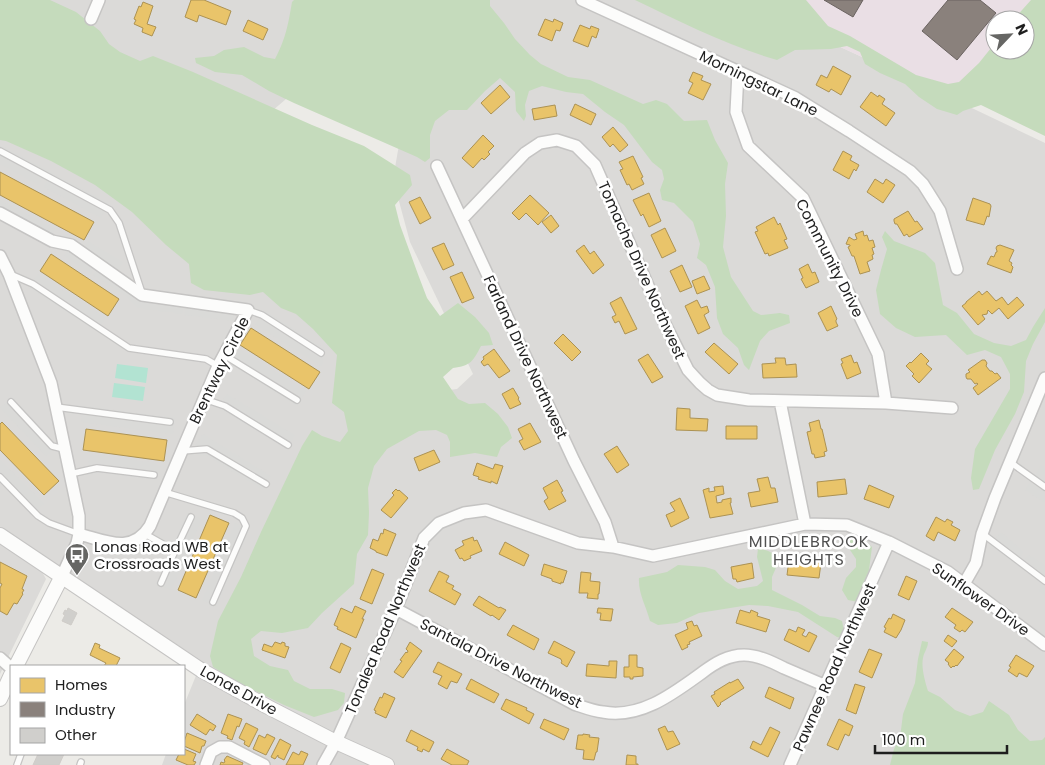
<svg xmlns="http://www.w3.org/2000/svg" width="1045" height="765" font-family="Poppins,sans-serif">
<style>
.residential{fill:#dbdad8}
.industrial{fill:#eadfe5}
.religious{fill:#dadad8}
.forest{fill:#c5dbbc}
.pitch{fill:#b2e3d2}
.homes{fill:#e9c46a;stroke:#ac9253}
.industry{fill:#8a817c;stroke:#6a6360}
.building{fill:#d0cfcc;stroke:#cfccc8}
.lines{fill:none;stroke-linecap:round;stroke-linejoin:round}
.service-casing{stroke:#c5c4c3;stroke-width:8}
.minor-casing{stroke:#c5c4c3;stroke-width:14}
.tertiary-casing{stroke:#c5c4c3;stroke-width:16}
.service{stroke:#fcfcfb;stroke-width:5.5}
.minor{stroke:#fcfcfb;stroke-width:11}
.tertiary{stroke:#fcfcfb;stroke-width:14}
.labels{text-anchor:middle;dominant-baseline:central;stroke-width:5;stroke-linejoin:round;paint-order:stroke}
.street-label{font-size:15px;fill:#1e1e1e;stroke:#fff}
.poi-label{font-size:15px;fill:#1e1e1e;stroke:#fff;text-anchor:start}
.neighbourhood-label{font-size:16px;letter-spacing:1px;fill:#515151;stroke:#fff}
</style>
<rect width="100%" height="100%" fill="#ecebe7"/>
<path class="residential" d="M 0,0 L 345,0 L 307,81 L 250,130 Z
M 458,0 L 739,0 L 955,100 L 1045,143 L 1045,765 L 162,765 L 166,754 L 184,754 L 184,705 L 202,661 L 0,529 L 0,130 L 21,134 L 442,391 L 457,389 L 473,374 L 410,242 L 393,179 L 403,122 Z
M 0,541 L 41,570 L 46,579 L 0,674 Z"/>
<path class="industrial" d="M 739,0 L 1040,0 L 1023,20 L 995,20 L 995,50 L 955,100 Z"/>
<path class="religious" d="M 0,145 L 109,203 L 101,218 L 44,187 L 47,181 L 42,179 L 39,185 L 0,164 Z
M 0,200 L 55,229 L 52,235 L 53,236 L 67,235 L 85,247 L 88,241 L 123,262 L 119,270 L 119,272 L 152,292 L 236,304 L 233,321 L 184,315 L 185,308 L 184,307 L 182,314 L 137,308 L 123,294 L 93,275 L 96,270 L 96,268 L 94,268 L 91,274 L 64,256 L 67,251 L 66,249 L 53,248 L 0,219 Z
M 38,274 L 106,318 L 97,332 L 29,288 Z
M 264,310 L 325,349 L 322,367 L 255,324 Z
M 239,349 L 306,391 L 297,406 L 230,364 Z
M 227,394 L 295,435 L 287,449 L 218,408 Z
M 12,397 L 54,442 L 53,450 L 46,456 L 0,408 Z
M 83,406 L 175,418 L 173,434 L 81,422 Z
M 203,434 L 271,476 L 263,490 L 207,456 L 197,455 L 195,445 Z
M 90,454 L 156,463 L 158,466 L 161,466 L 156,480 L 100,473 L 87,475 Z
M 0,459 L 44,504 L 32,516 L 0,482 Z
M 1041,465 L 1045,468 L 1045,503 L 1025,490 Z
M 187,513 L 202,519 L 171,590 L 156,584 Z
M 235,523 L 250,529 L 217,607 L 202,600 Z
M 1001,532 L 1024,552 L 1021,556 L 1023,560 L 1025,559 L 1029,555 L 1045,565 L 1045,597 L 1039,591 L 1041,582 L 989,545 Z"/>
<path class="forest" d="M 0,0 L 50,0 L 76,12 L 100,31 L 109,44 L 120,52 L 140,61 L 153,56 L 193,72 L 312,125 L 364,146 L 410,175 L 412,185 L 395,205 L 400,225 L 419,277 L 427,298 L 440,316 L 458,303 L 475,317 L 489,333 L 493,345 L 481,346 C 473,361 471,366 453,368 L 443,377 L 458,399 L 469,404 L 485,403 L 498,414 L 508,427 L 512,438 L 501,447 L 497,457 L 475,453 L 450,457 L 450,442 L 447,435 L 436,430 L 419,431 L 387,449 L 374,466 L 368,488 L 369,513 L 368,535 L 357,554 L 354,584 L 322,613 L 308,628 L 282,633 L 261,631 L 251,639 L 254,656 L 270,666 L 288,670 L 294,681 L 310,689 L 332,689 L 345,693 L 344,703 L 338,710 L 314,717 L 284,705 L 237,682 L 213,667 L 210,656 L 218,621 L 241,577 L 261,532 L 302,446 L 312,430 L 322,436 L 340,442 L 348,431 L 344,412 L 332,403 L 337,355 L 313,329 L 296,314 L 281,308 L 263,292 L 250,295 L 204,290 L 191,283 L 189,264 L 166,245 L 132,212 L 95,185 L 51,161 L 6,141 L 0,140 Z
M 294,0 L 490,0 L 490,6 L 504,23 L 515,39 L 530,55 L 541,64 L 568,77 L 590,80 L 643,104 L 656,100 L 667,104 L 684,121 L 707,120 L 715,140 L 728,163 L 725,184 L 726,216 L 723,247 L 731,277 L 753,311 L 761,315 L 780,313 L 789,315 L 790,323 L 769,331 L 760,341 L 749,370 L 744,365 L 738,348 L 723,334 L 717,318 L 715,287 L 706,265 L 697,258 L 700,244 L 693,222 L 674,203 L 662,200 L 660,190 L 664,179 L 662,170 L 652,162 L 624,125 L 605,112 L 583,94 L 566,92 L 542,86 L 529,91 L 525,105 L 526,116 L 524,121 L 516,111 L 515,92 L 500,78 L 485,91 L 467,110 L 449,110 L 435,121 L 430,135 L 430,158 L 425,162 L 417,157 L 294,103 L 269,91 L 242,75 L 215,72 L 196,63 L 195,58 L 214,56 L 224,50 L 244,47 L 264,57 L 275,59 C 286,38 288,25 292,2 Z
M 635,0 L 806,0 L 828,26 L 850,36 L 916,75 L 948,84 L 959,82 L 979,63 L 995,43 L 995,50 L 1025,50 L 1025,20 L 1013,20 L 1031,0 L 1045,0 L 1045,136 L 981,105 L 963,111 L 957,115 L 937,109 L 919,97 L 905,84 L 880,73 L 865,64 L 860,52 L 847,46 L 831,49 L 795,50 L 777,60 C 728,46 681,22 635,0 Z
M 885,231 L 894,241 L 925,253 L 935,263 L 943,305 L 957,313 L 974,334 L 994,343 L 1011,346 L 1026,340 L 1033,327 L 1045,308 L 1045,322 L 1033,344 L 1026,361 L 1024,392 L 1015,414 L 995,450 L 979,489 L 973,490 L 971,478 L 975,449 L 1010,389 L 1010,374 L 1001,357 L 985,350 L 967,355 L 946,335 L 915,337 L 896,328 L 880,314 L 876,290 L 881,270 L 887,249 L 882,237 Z
M 847,538 L 862,539 L 872,547 L 869,570 L 858,602 L 848,600 L 842,590 L 846,578 L 856,567 L 856,559 L 848,547 L 840,540 Z
M 758,549 C 770,550 773,552 778,563 L 772,577 L 772,590 L 802,605 L 820,616 L 835,618 L 842,621 L 844,631 L 841,638 L 837,637 L 798,612 L 768,606 L 749,605 L 699,613 L 677,623 L 658,625 L 650,621 C 646,606 638,593 639,578 L 667,572 L 678,565 L 705,567 L 715,570 L 725,581 L 738,589 L 757,586 L 763,581 L 757,557 Z
M 922,641 L 928,642 C 928,648 924,652 923,658 C 921,667 925,682 928,691 L 940,697 L 955,710 L 970,716 L 983,712 L 989,701 L 1009,715 L 1018,730 L 1030,741 L 1042,740 L 1045,737 L 1045,765 L 890,765 L 894,749 L 900,738 L 903,714 L 915,683 L 918,659 Z"/>
<path class="pitch" d="M 117,364 L 148,368 L 146,383 L 115,378 Z
M 114,383 L 145,387 L 143,401 L 112,397 Z"/>
<path class="homes" d="M 191,0 L 204,0 L 231,11 L 226,25 L 199,15 L 197,22 L 185,17 Z
M 143,2 L 153,6 L 147,24 L 156,27 L 152,36 L 142,32 L 143,28 L 134,24 L 136,20 L 134,19 L 139,6 L 141,7 Z
M 545,19 L 553,22 L 554,19 L 563,23 L 560,31 L 556,30 L 552,41 L 538,35 Z
M 248,20 L 268,29 L 263,40 L 243,31 Z
M 580,25 L 590,29 L 591,26 L 599,29 L 596,38 L 592,36 L 588,47 L 573,41 Z
M 833,66 L 851,76 L 841,95 L 831,89 L 829,92 L 816,85 L 821,75 L 827,78 Z
M 693,72 L 703,76 L 701,80 L 711,84 L 703,100 L 688,93 L 693,83 L 689,81 Z
M 500,85 L 510,97 L 491,114 L 481,103 Z
M 871,92 L 878,97 L 879,95 L 885,99 L 882,104 L 895,113 L 886,126 L 860,107 Z
M 575,104 L 596,114 L 591,125 L 570,115 Z
M 555,105 L 557,116 L 534,120 L 532,109 Z
M 613,127 L 628,145 L 620,152 L 613,144 L 610,147 L 602,137 Z
M 483,135 L 494,146 L 488,152 L 490,154 L 484,160 L 482,158 L 473,168 L 462,158 Z
M 843,151 L 852,156 L 850,160 L 859,165 L 856,171 L 854,169 L 849,179 L 833,170 Z
M 633,156 L 643,177 L 641,178 L 644,184 L 632,190 L 629,184 L 627,185 L 620,170 L 623,169 L 619,162 Z
M 0,172 L 94,222 L 84,240 L 0,195 Z
M 875,179 L 883,184 L 886,179 L 895,185 L 883,203 L 867,192 Z
M 649,193 L 661,221 L 649,227 L 643,214 L 641,216 L 633,200 Z
M 530,195 L 549,213 L 538,225 L 526,213 L 519,220 L 512,213 Z
M 420,197 L 431,218 L 420,224 L 409,202 Z
M 973,198 L 990,204 L 991,206 L 989,217 L 987,216 L 984,225 L 966,220 Z
M 908,211 L 915,222 L 917,221 L 923,229 L 909,237 L 907,234 L 904,236 L 897,224 L 895,224 L 894,221 L 894,219 Z
M 551,215 L 559,226 L 551,233 L 542,222 Z
M 774,217 L 778,225 L 780,223 L 787,239 L 784,240 L 788,248 L 769,256 L 768,253 L 765,254 L 755,232 L 758,231 L 756,227 Z
M 665,228 L 676,251 L 662,258 L 651,235 Z
M 863,231 L 864,236 L 867,235 L 869,241 L 873,240 L 875,247 L 872,248 L 874,254 L 872,255 L 873,259 L 867,262 L 870,271 L 860,274 L 854,256 L 852,256 L 848,247 L 850,246 L 850,245 L 846,244 L 849,237 L 854,240 L 857,239 L 855,234 Z
M 444,243 L 454,265 L 443,270 L 432,248 Z
M 584,245 L 590,254 L 594,251 L 604,265 L 593,274 L 576,251 Z
M 1000,245 L 1014,250 L 1009,261 L 1012,263 L 1011,265 L 1013,267 L 1011,273 L 987,264 L 991,256 L 994,257 L 996,252 L 997,252 L 997,251 L 996,248 L 997,246 Z
M 51,254 L 119,299 L 108,316 L 40,271 Z
M 808,264 L 812,273 L 815,272 L 819,282 L 806,288 L 801,279 L 803,278 L 799,269 Z
M 682,265 L 692,287 L 680,292 L 670,271 Z
M 462,272 L 474,298 L 462,303 L 450,277 Z
M 704,276 L 710,289 L 697,294 L 692,281 Z
M 979,291 L 982,295 L 987,291 L 996,301 L 1002,297 L 1008,305 L 1017,297 L 1024,305 L 1008,319 L 999,308 L 992,314 L 988,310 L 987,314 L 982,315 L 985,319 L 978,325 L 962,306 L 966,303 L 966,302 Z
M 621,297 L 637,329 L 625,334 L 619,321 L 615,323 L 612,317 L 616,315 L 610,303 Z
M 697,300 L 701,308 L 707,306 L 709,312 L 704,315 L 710,328 L 698,334 L 685,306 Z
M 831,306 L 837,319 L 836,320 L 836,322 L 838,326 L 827,331 L 818,313 Z
M 251,328 L 320,372 L 309,389 L 240,345 Z
M 563,334 L 581,352 L 572,361 L 554,343 Z
M 714,343 L 738,364 L 729,374 L 705,352 Z
M 494,349 L 510,371 L 499,378 L 488,364 L 484,366 L 481,362 L 484,359 L 483,357 Z
M 921,353 L 929,361 L 926,364 L 932,369 L 919,383 L 912,376 L 914,374 L 906,366 L 910,362 L 911,363 Z
M 648,354 L 663,377 L 652,383 L 638,360 Z
M 851,355 L 854,363 L 857,362 L 861,373 L 847,379 L 841,364 L 843,363 L 841,359 Z
M 775,358 L 785,358 L 786,365 L 796,364 L 797,377 L 763,378 L 762,364 L 776,363 Z
M 982,360 L 985,360 L 987,363 L 986,366 L 990,371 L 992,371 L 995,374 L 997,373 L 1001,378 L 978,395 L 973,388 L 978,384 L 977,383 L 975,384 L 971,379 L 967,379 L 966,377 L 966,374 L 970,372 L 968,370 Z
M 513,388 L 519,398 L 518,399 L 521,404 L 510,409 L 502,394 Z
M 677,408 L 690,409 L 690,418 L 708,419 L 707,431 L 676,430 Z
M 819,420 L 821,429 L 822,429 L 827,451 L 824,452 L 825,456 L 815,458 L 814,454 L 812,454 L 807,432 L 811,431 L 809,423 Z
M 2,422 L 59,481 L 44,495 L 0,450 L 0,424 Z
M 530,423 L 541,442 L 524,450 L 519,441 L 523,439 L 518,429 Z
M 726,426 L 757,426 L 757,439 L 726,439 Z
M 86,429 L 167,440 L 164,461 L 83,450 Z
M 617,446 L 629,465 L 617,473 L 604,454 Z
M 434,450 L 440,462 L 419,471 L 414,458 Z
M 477,463 L 493,469 L 495,464 L 503,466 L 497,484 L 491,481 L 491,483 L 478,479 L 479,477 L 473,475 Z
M 768,477 L 771,488 L 775,488 L 778,502 L 751,507 L 748,493 L 760,491 L 757,479 Z
M 845,479 L 847,494 L 818,497 L 817,482 Z
M 557,480 L 563,491 L 561,492 L 566,501 L 549,510 L 544,501 L 548,498 L 543,488 Z
M 869,485 L 894,496 L 889,508 L 864,499 Z
M 723,486 L 724,494 L 716,496 L 717,503 L 722,502 L 722,500 L 731,498 L 731,503 L 730,503 L 733,514 L 710,518 L 703,490 L 709,488 L 709,492 L 715,491 L 714,487 Z
M 396,489 L 398,491 L 399,490 L 408,498 L 391,518 L 381,510 L 394,495 L 392,493 Z
M 680,498 L 689,518 L 671,527 L 666,515 L 675,511 L 670,503 Z
M 210,515 L 229,523 L 196,598 L 178,590 Z
M 936,517 L 945,522 L 947,519 L 953,522 L 951,525 L 960,530 L 955,541 L 938,532 L 934,541 L 926,536 Z
M 384,529 L 396,534 L 387,556 L 376,552 L 376,551 L 370,548 L 373,539 L 378,541 L 381,533 L 383,534 Z
M 473,537 L 474,541 L 477,540 L 482,551 L 470,556 L 471,558 L 464,561 L 462,558 L 460,559 L 455,550 L 464,545 L 462,541 Z
M 505,542 L 529,555 L 524,566 L 499,554 Z
M 789,560 L 821,563 L 819,578 L 787,575 Z
M 0,562 L 27,576 L 22,589 L 24,590 L 22,593 L 23,594 L 17,604 L 14,603 L 7,615 L 0,611 L 0,588 L 2,584 L 0,583 Z
M 752,563 L 754,578 L 737,582 L 736,579 L 733,579 L 731,567 Z
M 544,564 L 567,571 L 563,583 L 561,582 L 561,584 L 552,581 L 552,579 L 541,575 Z
M 372,569 L 384,574 L 372,604 L 360,599 Z
M 439,571 L 449,576 L 446,582 L 454,586 L 452,589 L 461,594 L 455,605 L 429,591 Z
M 581,572 L 591,573 L 590,581 L 600,582 L 599,594 L 598,594 L 598,599 L 587,598 L 588,593 L 579,593 Z
M 906,576 L 917,581 L 909,600 L 898,595 Z
M 479,596 L 499,608 L 500,607 L 506,610 L 499,620 L 492,615 L 491,616 L 473,605 Z
M 355,606 L 366,611 L 362,619 L 364,619 L 356,638 L 337,629 L 338,627 L 334,625 L 341,608 L 352,613 Z
M 598,608 L 613,609 L 611,621 L 600,620 L 601,613 L 597,613 Z
M 952,608 L 973,622 L 965,632 L 962,630 L 960,632 L 954,628 L 956,625 L 945,617 Z
M 740,610 L 750,613 L 751,610 L 758,613 L 757,616 L 770,620 L 766,632 L 736,623 Z
M 893,614 L 905,620 L 901,630 L 896,638 L 884,632 L 886,628 L 884,627 L 889,618 L 891,619 Z
M 692,621 L 694,626 L 697,625 L 702,636 L 689,642 L 690,644 L 687,645 L 688,647 L 682,650 L 675,635 L 688,629 L 686,623 Z
M 513,625 L 539,639 L 534,650 L 507,635 Z
M 798,627 L 805,630 L 802,635 L 806,637 L 809,632 L 817,636 L 809,652 L 784,640 L 789,629 L 796,632 Z
M 948,635 L 957,641 L 952,647 L 944,641 Z
M 554,641 L 575,652 L 567,667 L 561,663 L 562,661 L 561,660 L 561,659 L 548,653 Z
M 275,642 L 281,644 L 282,642 L 285,643 L 285,646 L 289,647 L 285,658 L 262,650 L 264,644 L 272,647 Z
M 410,642 L 422,651 L 403,678 L 394,672 L 402,661 L 400,660 L 406,652 L 407,653 L 408,651 L 406,649 Z
M 95,643 L 100,645 L 99,648 L 120,658 L 116,666 L 104,666 L 106,663 L 90,655 Z
M 341,643 L 351,648 L 340,673 L 330,668 Z
M 869,649 L 882,654 L 872,678 L 859,672 Z
M 954,649 L 964,657 L 957,666 L 956,665 L 954,667 L 953,666 L 951,668 L 948,664 L 949,663 L 945,660 Z
M 629,655 L 637,655 L 637,667 L 643,668 L 643,676 L 633,677 L 633,679 L 630,679 L 630,677 L 624,677 L 624,667 L 629,667 Z
M 1016,655 L 1034,666 L 1027,677 L 1019,673 L 1017,677 L 1008,671 L 1011,667 L 1009,666 Z
M 609,661 L 617,661 L 616,678 L 586,676 L 587,664 L 609,666 Z
M 438,662 L 462,674 L 457,683 L 451,681 L 447,689 L 438,684 L 442,676 L 433,672 Z
M 471,679 L 499,694 L 494,703 L 466,689 Z
M 738,679 L 744,688 L 720,703 L 721,704 L 718,707 L 711,696 L 715,694 L 714,692 L 730,682 L 730,683 Z
M 855,684 L 865,687 L 856,714 L 846,710 Z
M 769,687 L 794,698 L 790,709 L 765,697 Z
M 384,693 L 395,698 L 386,718 L 375,713 L 376,711 L 374,710 L 380,697 L 382,698 Z
M 506,699 L 527,708 L 526,710 L 534,714 L 529,724 L 501,709 Z
M 197,714 L 216,726 L 213,731 L 210,729 L 206,735 L 190,725 Z
M 228,714 L 242,719 L 239,727 L 237,726 L 232,740 L 227,738 L 228,736 L 221,733 Z
M 544,719 L 569,729 L 564,740 L 540,728 Z
M 839,719 L 853,726 L 849,736 L 845,734 L 838,750 L 827,745 Z
M 246,723 L 258,729 L 249,747 L 244,744 L 245,741 L 239,738 Z
M 665,726 L 668,732 L 673,731 L 680,744 L 667,750 L 658,729 Z
M 770,727 L 780,732 L 768,757 L 750,748 L 753,741 L 761,745 Z
M 411,730 L 434,742 L 429,752 L 423,749 L 422,752 L 417,750 L 418,747 L 406,741 Z
M 187,733 L 206,741 L 204,746 L 202,746 L 200,753 L 184,746 L 184,742 Z
M 267,734 L 275,738 L 266,755 L 253,749 L 259,735 L 265,738 Z
M 583,734 L 590,735 L 589,737 L 599,738 L 597,752 L 596,752 L 594,760 L 583,759 L 584,750 L 576,749 L 578,735 L 583,735 Z
M 280,739 L 291,745 L 284,760 L 278,757 L 278,755 L 275,759 L 271,757 Z
M 184,749 L 196,754 L 193,761 L 196,762 L 194,765 L 188,765 L 176,760 L 179,754 L 184,754 Z
M 447,749 L 469,761 L 467,765 L 452,765 L 441,759 Z
M 301,751 L 308,754 L 303,765 L 286,765 L 293,752 L 299,755 Z
M 627,755 L 636,756 L 636,764 L 638,764 L 638,765 L 626,765 Z
M 227,756 L 243,763 L 242,765 L 220,765 L 221,762 L 224,763 L 225,761 L 224,760 Z"/>
<path class="industry" d="M 824,0 L 863,0 L 853,17 Z
M 948,0 L 980,0 L 996,13 L 957,60 L 922,31 Z"/>
<path class="building" d="M 68,608 L 77,613 L 71,625 L 62,621 L 65,615 L 63,614 L 65,610 L 67,611 Z
M 38,754 L 64,754 L 59,765 L 33,765 Z"/>
<g class="lines">
<g class="service-casing">
<path id="service" d="M 0,151 L 110,210 L 119,223 L 142,293
M 10,274 L 33,284 L 129,348 L 206,359 L 218,366
M 248,310 L 262,315 L 321,353
M 224,355 L 297,400
M 204,399 L 225,406 L 288,445
M 11,402 L 52,446 L 64,449
M 56,407 L 170,422
M 182,451 L 207,449 L 266,484
M 1010,462 L 1045,487
M 70,474 L 97,468 L 154,475
M 0,477 L 38,516 L 49,523 L 79,534
M 164,492 L 234,513 L 242,518 L 246,526 L 213,602
M 145,534 L 175,551 L 161,583
M 983,534 L 1045,581
M 175,551 L 191,517
M 17,765 L 21,754
M 80,765 L 81,762"/>
</g>
<g class="minor-casing">
<path id="minor" d="M 582,0 L 794,97 L 849,131 L 910,171 L 923,184 L 940,211 L 957,269
M 91,19 L 99,0
M 738,72 L 736,112 L 748,146 L 803,198 L 878,354 L 886,403
M 437,166 L 574,461 L 605,522 L 613,547
M 0,213 L 52,241 L 71,245 L 142,295 L 248,310 L 218,366 L 150,526 C 132,555 106,541 79,534
M 462,219 L 525,153 L 540,143 L 557,140 L 576,146 L 595,165 L 664,322 L 688,370 L 700,383 L 708,390 L 717,395 L 749,400 L 886,403 L 952,408
M 0,256 L 9,274 L 51,383 L 79,516 L 79,534 L 77,543 L 62,576
M 780,401 L 805,524
M 964,584 L 976,563 L 982,534 L 995,498 L 1045,378
M 396,609 L 574,704 C 583,707 593,711 603,712 C 641,719 674,693 703,672 C 715,663 728,655 744,655 C 758,655 772,662 784,668 C 798,674 812,680 826,686
M 0,658 L 11,668
M 206,765 L 211,752 L 220,747 L 229,747 L 264,765
M 323,765 L 336,742 L 396,609 L 424,538 L 439,523 L 464,513 L 486,510 L 578,543 L 613,547 L 653,556 L 805,524 L 847,525 L 889,542 L 948,572 L 1045,645
M 790,765 L 889,542"/>
</g>
<g class="tertiary-casing">
<path id="tertiary" d="M 0,535 L 201,670 L 268,707 L 336,742 L 387,765
M 16,666 L 62,576
M 0,699 L 11,675"/>
</g>
<use href="#service" class="service"/>
<use href="#minor" class="minor"/>
<use href="#tertiary" class="tertiary"/>
</g>
<defs>
<g id="bus-pin" transform="scale(1.25)"><path d="M0 17L-7.5 6A9.5 9.5 0 1 1 7.5 6Z" fill="#666664" stroke="#fff"/><path d="M-5-6H5V4H4V6H2V4H-2V6H-4V4H-5ZM-3.5-4V0h7V-4ZM-3.5 1.2v1.5H-2V1.2ZM2 1.2v1.5H3.5V1.2Z" fill="#fff"/></g>
</defs>
<g fill-rule="evenodd">
<use href="#bus-pin" x="77" y="555"/>
</g>
<g class="labels">
<g class="street-label">
<text transform="translate(759 83) rotate(26)">Morningstar Lane</text>
<text transform="translate(830 258) rotate(63)">Community Drive</text>
<text transform="translate(642 270) rotate(66)">Tomache Drive Northwest</text>
<text transform="translate(526 357) rotate(65)">Farland Drive Northwest</text>
<text transform="translate(219 370) rotate(-64)">Brentway Circle</text>
<text transform="translate(981 599) rotate(35)">Sunflower Drive</text>
<text transform="translate(385 629) rotate(-67)">Tonalea Road Northwest</text>
<text transform="translate(501 663) rotate(27)">Santala Drive Northwest</text>
<text transform="translate(834 667) rotate(-66)">Pawnee Road Northwest</text>
<text transform="translate(239 690) rotate(29)">Lonas Drive</text>
</g>
<g class="poi-label">
<text x="94" y="546">Lonas Road WB at<tspan x="94" dy="17">Crossroads West</tspan></text>
</g>
<g class="neighbourhood-label">
<text x="809" y="541">MIDDLEBROOK<tspan x="809" dy="18">HEIGHTS</tspan></text>
</g>
</g>
<rect x="10" y="665" width="175" height="90" fill="#ffffff" stroke="#a5a5a5"/>
<rect x="20" y="678" width="25" height="15" fill="#e9c46a" stroke="#a5a5a5"/>
<text x="55" y="690" font-size="15" fill="#1e1e1e">Homes</text>
<rect x="20" y="702" width="25" height="15" fill="#8a817c" stroke="#a5a5a5"/>
<text x="55" y="715" font-size="15" fill="#1e1e1e">Industry</text>
<rect x="20" y="728" width="25" height="15" fill="#d0cfcc" stroke="#a5a5a5"/>
<text x="55" y="740" font-size="15" fill="#1e1e1e">Other</text>
<g transform="translate(1010 35) rotate(65)"><circle r="24" fill="#ffffff" stroke="#a5a5a5"/>
<path d="M0-4L9 19L0 12L-9 19Z" fill="#666664"/>
<text y="-8" font-size="14" font-weight="bold" text-anchor="middle" fill="#1e1e1e">N</text>
</g>
<path d="M875 745v8h132v-8" fill="none" stroke="#1e1e1e" stroke-width="2.5"/>
<text x="882" y="745" font-size="15" fill="#1e1e1e" stroke="#ffffff" stroke-width="4" paint-order="stroke">100 m</text>
</svg>
